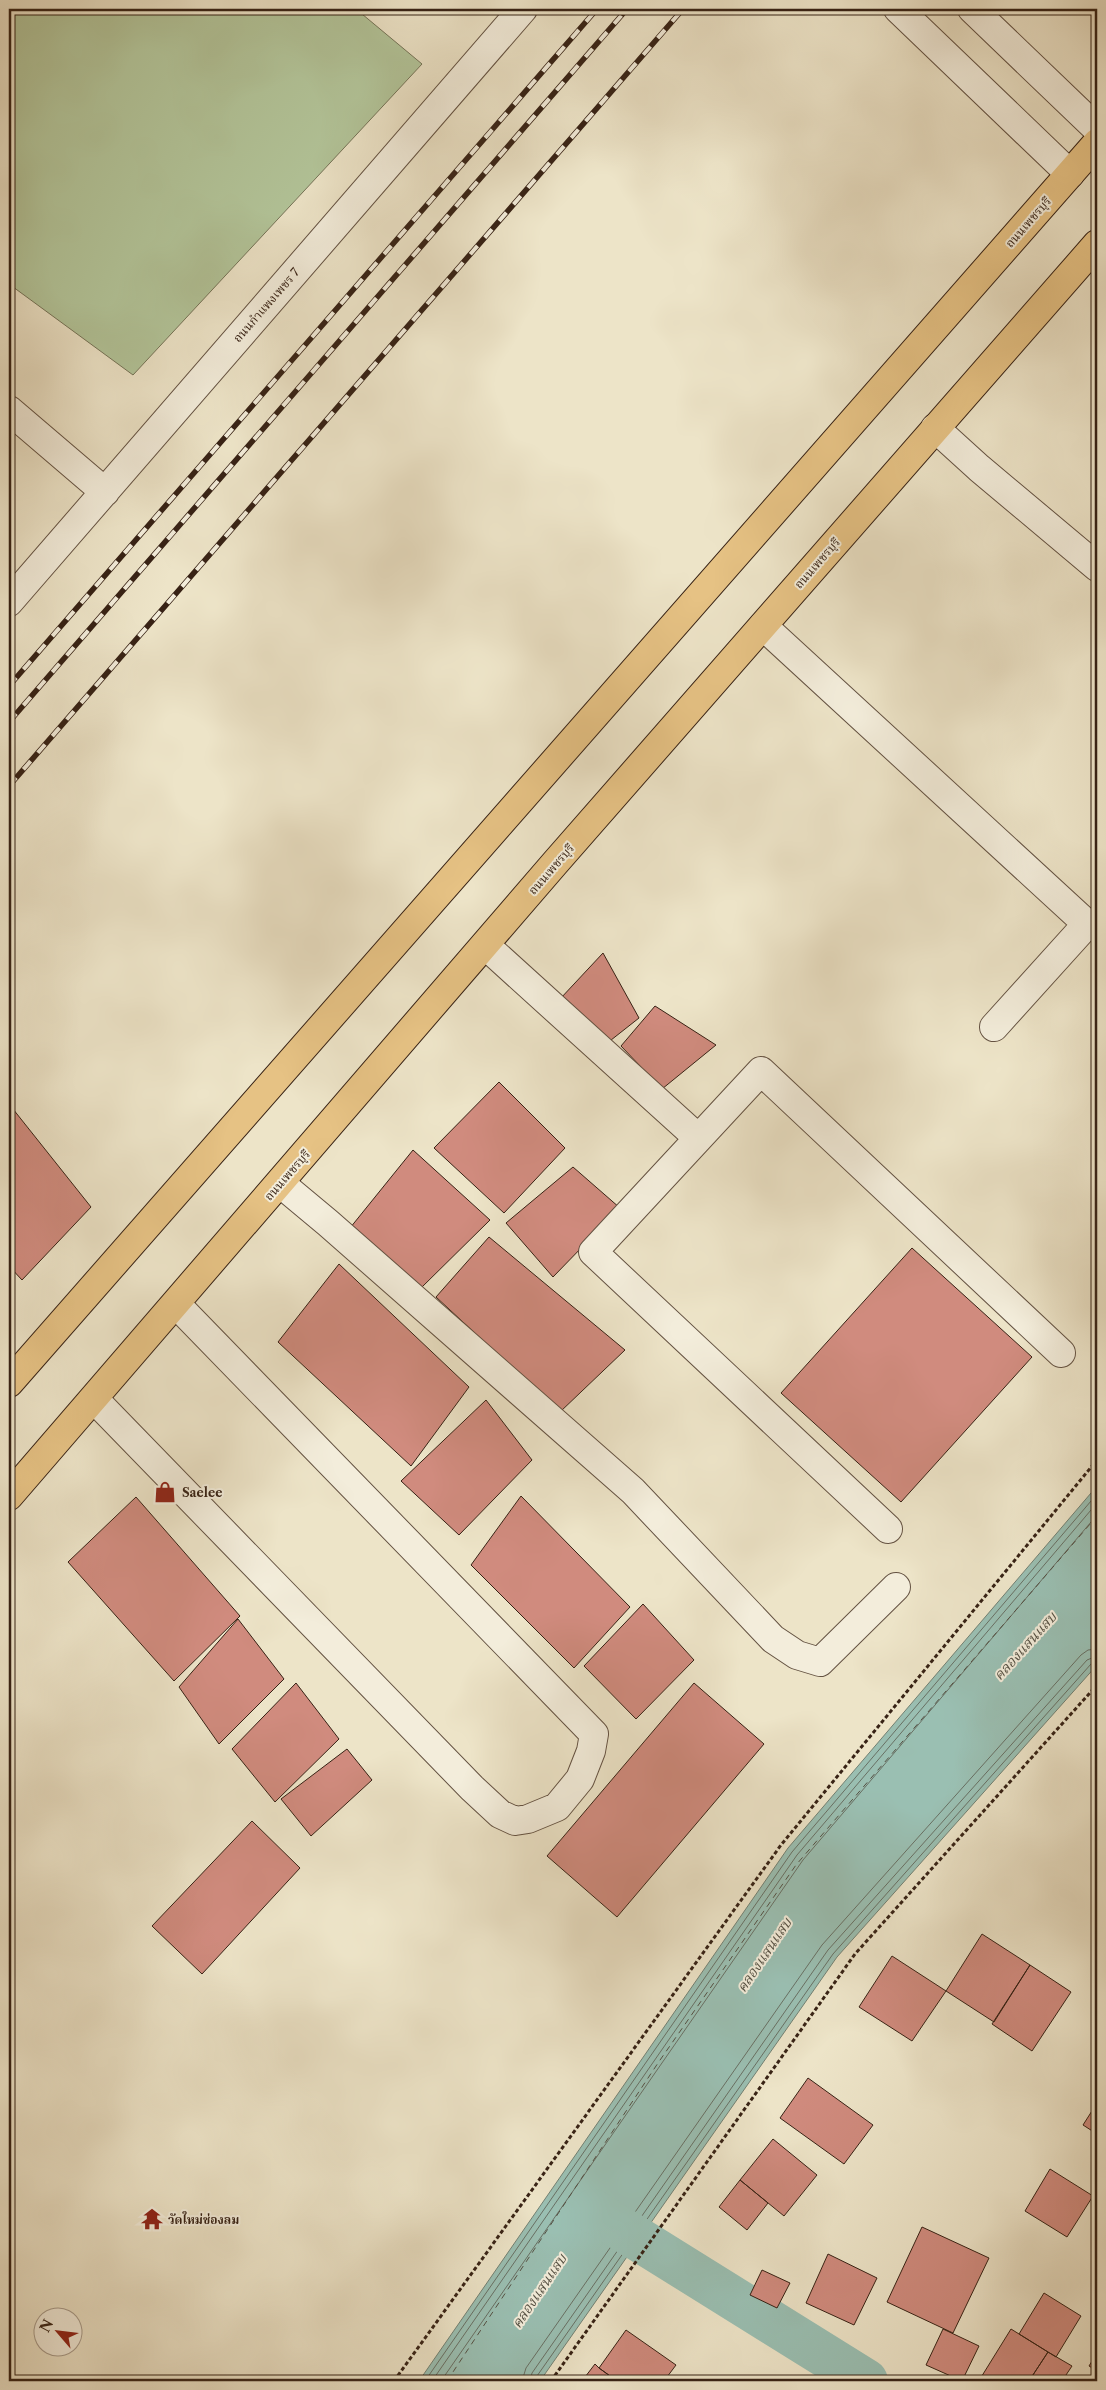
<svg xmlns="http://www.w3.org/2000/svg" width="1106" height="2390" font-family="'Libre Caslon Text','Noto Serif Thai',serif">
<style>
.green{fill:#b3c59a;stroke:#757458}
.water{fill:#9abfb2;stroke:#728073}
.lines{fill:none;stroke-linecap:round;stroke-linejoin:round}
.shore{stroke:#687064;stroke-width:1}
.canal{stroke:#9abfb2;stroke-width:44}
.ferry{stroke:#555144;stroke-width:1;stroke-dasharray:6 5;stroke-linecap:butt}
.building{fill:#d08b7e;stroke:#372215}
.minor-casing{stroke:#645242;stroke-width:30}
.major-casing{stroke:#372215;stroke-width:30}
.path{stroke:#372215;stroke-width:3;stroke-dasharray:4 2.5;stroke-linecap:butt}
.minor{stroke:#f3eddb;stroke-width:28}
.major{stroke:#e6c284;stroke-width:28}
.rail-casing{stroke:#372215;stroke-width:5.5}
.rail{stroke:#f3eddb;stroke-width:4;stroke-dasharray:11;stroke-linecap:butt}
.labels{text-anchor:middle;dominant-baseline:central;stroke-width:4;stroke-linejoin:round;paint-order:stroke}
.street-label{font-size:12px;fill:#372215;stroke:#f3eddb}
.poi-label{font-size:12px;font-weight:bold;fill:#372215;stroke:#f3eddb;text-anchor:start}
.water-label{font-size:14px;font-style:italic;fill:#555144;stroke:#f3eddb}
</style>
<rect width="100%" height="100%" fill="#ede4c8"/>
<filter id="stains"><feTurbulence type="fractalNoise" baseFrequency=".004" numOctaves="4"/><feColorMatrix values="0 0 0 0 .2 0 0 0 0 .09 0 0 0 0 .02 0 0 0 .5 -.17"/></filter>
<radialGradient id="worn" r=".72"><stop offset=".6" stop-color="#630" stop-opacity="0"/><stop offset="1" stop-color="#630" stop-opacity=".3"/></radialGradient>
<path class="green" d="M 9,9 L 356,9 L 422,64 L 133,375 L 9,284 Z"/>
<path class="water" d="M 1097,1486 L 1097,1665 L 837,1957 L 540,2381 L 419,2381 L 788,1848 Z"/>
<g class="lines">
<path class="shore" d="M 425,2381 L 792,1852 L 1097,1494
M 432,2381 L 797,1855 L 1097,1503
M 441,2381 L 803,1860 L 1097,1515
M 522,2381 L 526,2368 L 822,1945 L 1081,1655 L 1088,1650 L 1097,1649
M 530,2381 L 532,2373 L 828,1950 L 1087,1660 L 1097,1656
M 536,2381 L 537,2376 L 833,1954 L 1091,1664 L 1097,1662"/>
<path class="canal" d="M 593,2211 L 866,2381"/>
<path class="ferry" d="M 447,2381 L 658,2063 L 796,1865 L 1097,1516"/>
</g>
<path class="building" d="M 603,953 L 639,1018 L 606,1044 L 560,999 Z
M 655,1006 L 716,1045 L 662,1089 L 621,1046 Z
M 499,1082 L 565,1148 L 504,1213 L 434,1148 Z
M 9,1104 L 91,1207 L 22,1280 L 9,1266 Z
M 413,1150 L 490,1220 L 421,1288 L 350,1228 Z
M 573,1167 L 620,1208 L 553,1277 L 506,1223 Z
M 489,1237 L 625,1350 L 560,1412 L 436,1297 Z
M 912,1248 L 1032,1357 L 901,1502 L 781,1393 Z
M 339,1264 L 469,1387 L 411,1466 L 278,1342 Z
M 486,1400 L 532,1460 L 459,1535 L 401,1481 Z
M 521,1496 L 630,1607 L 574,1668 L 471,1565 Z
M 136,1497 L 240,1616 L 174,1681 L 68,1562 Z
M 643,1604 L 694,1660 L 636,1719 L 584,1666 Z
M 238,1619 L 284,1679 L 219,1744 L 179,1687 Z
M 296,1683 L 339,1739 L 275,1802 L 232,1749 Z
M 694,1683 L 764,1744 L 617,1917 L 547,1856 Z
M 347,1749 L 372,1780 L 311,1836 L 281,1799 Z
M 252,1821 L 300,1868 L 202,1974 L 152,1926 Z
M 982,1934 L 1030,1965 L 994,2022 L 946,1991 Z
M 892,1956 L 946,1991 L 912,2041 L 859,2007 Z
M 1030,1965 L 1071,1992 L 1032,2051 L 992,2024 Z
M 808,2078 L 873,2125 L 844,2164 L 780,2118 Z
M 1097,2103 L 1097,2134 L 1083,2125 Z
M 773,2139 L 817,2175 L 784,2216 L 740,2180 Z
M 1050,2169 L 1093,2196 L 1067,2237 L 1025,2211 Z
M 740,2180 L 768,2203 L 747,2230 L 719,2207 Z
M 922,2227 L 989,2258 L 953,2333 L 887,2302 Z
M 828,2254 L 877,2278 L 854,2325 L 806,2303 Z
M 762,2270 L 790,2283 L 777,2308 L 750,2295 Z
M 1044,2293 L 1081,2316 L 1056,2357 L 1019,2334 Z
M 943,2329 L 979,2346 L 962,2381 L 926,2365 Z
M 1011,2329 L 1048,2352 L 1029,2381 L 983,2381 L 980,2379 Z
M 626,2330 L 676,2365 L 664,2381 L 617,2381 L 599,2368 Z
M 1048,2352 L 1072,2366 L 1062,2381 L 1029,2381 Z
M 1097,2353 L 1097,2371 L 1089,2366 Z
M 595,2364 L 599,2368 L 617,2381 L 582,2381 Z"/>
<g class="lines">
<g class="minor-casing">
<path id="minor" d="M 898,9 L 1070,174
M 972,9 L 1097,129
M 9,410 L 105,492
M 935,428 L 979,468 L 1097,567
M 9,602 L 523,9
M 763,626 L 1087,924 L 994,1027
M 485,945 L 698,1138
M 280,1183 L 328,1223 L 633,1491 L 773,1639 L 797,1655 L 820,1662 L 896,1587
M 94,1399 L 472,1788 L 500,1814 L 515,1821 L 528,1819 L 557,1807 L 580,1779 L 591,1751 L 594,1734 L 176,1304
M 888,1529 L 593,1252 L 761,1071 L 1061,1353"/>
</g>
<g class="major-casing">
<path id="major" d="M 9,1383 L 1097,143
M 9,1496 L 555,863 L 1097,244"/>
</g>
<path class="path" d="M 394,2381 L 781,1845 L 1097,1460
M 551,2381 L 855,1954 L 1097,1685"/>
<use href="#minor" class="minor"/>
<use href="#major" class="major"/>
<g class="rail-casing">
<path id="rail" d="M 9,686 L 597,9
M 9,722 L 627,9
M 9,786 L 683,9"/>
</g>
<use href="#rail" class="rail"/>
</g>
<defs>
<g id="shop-bare" transform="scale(1.725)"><path d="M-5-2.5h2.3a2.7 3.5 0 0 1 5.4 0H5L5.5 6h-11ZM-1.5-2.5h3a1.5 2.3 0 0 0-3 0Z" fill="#8f2418" stroke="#f3eddb" stroke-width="2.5" paint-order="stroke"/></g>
<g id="temple-bare" transform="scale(1.725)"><path d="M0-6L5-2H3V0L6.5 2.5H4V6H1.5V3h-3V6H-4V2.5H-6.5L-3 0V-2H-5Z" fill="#8f2418" stroke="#f3eddb" stroke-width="2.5" paint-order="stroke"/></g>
</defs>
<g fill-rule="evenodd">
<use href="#shop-bare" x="165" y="1492"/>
<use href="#temple-bare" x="152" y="2219"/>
</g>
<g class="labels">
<g class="street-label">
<text transform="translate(1028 222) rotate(-49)">ถนนเพชรบุรี</text>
<text transform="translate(266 305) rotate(-49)">ถนนกำแพงเพชร 7</text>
<text transform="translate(817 563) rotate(-49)">ถนนเพชรบุรี</text>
<text transform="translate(551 869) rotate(-49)">ถนนเพชรบุรี</text>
<text transform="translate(287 1175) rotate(-49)">ถนนเพชรบุรี</text>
</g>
<g class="poi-label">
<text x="182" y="1492">Saelee</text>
<text x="168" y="2219">วัดใหม่ช่องลม</text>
</g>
<g class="water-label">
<text transform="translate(1025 1646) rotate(-48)">คลองแสนแสบ</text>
<text transform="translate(764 1955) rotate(-56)">คลองแสนแสบ</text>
<text transform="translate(539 2291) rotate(-56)">คลองแสนแสบ</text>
</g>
</g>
<rect width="1106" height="2390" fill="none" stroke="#ede4c8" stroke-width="30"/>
<rect x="10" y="10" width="1086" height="2370" fill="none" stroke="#372215" stroke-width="2.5"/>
<rect x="15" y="15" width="1076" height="2360" fill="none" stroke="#372215"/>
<g transform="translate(58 2332) rotate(298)"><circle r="24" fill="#f3eddb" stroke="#a89c8c"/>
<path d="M0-4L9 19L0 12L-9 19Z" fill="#8f2418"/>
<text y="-8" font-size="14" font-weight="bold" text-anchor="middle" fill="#372215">N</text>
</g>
<rect width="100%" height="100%" filter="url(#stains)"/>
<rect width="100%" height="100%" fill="url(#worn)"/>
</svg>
